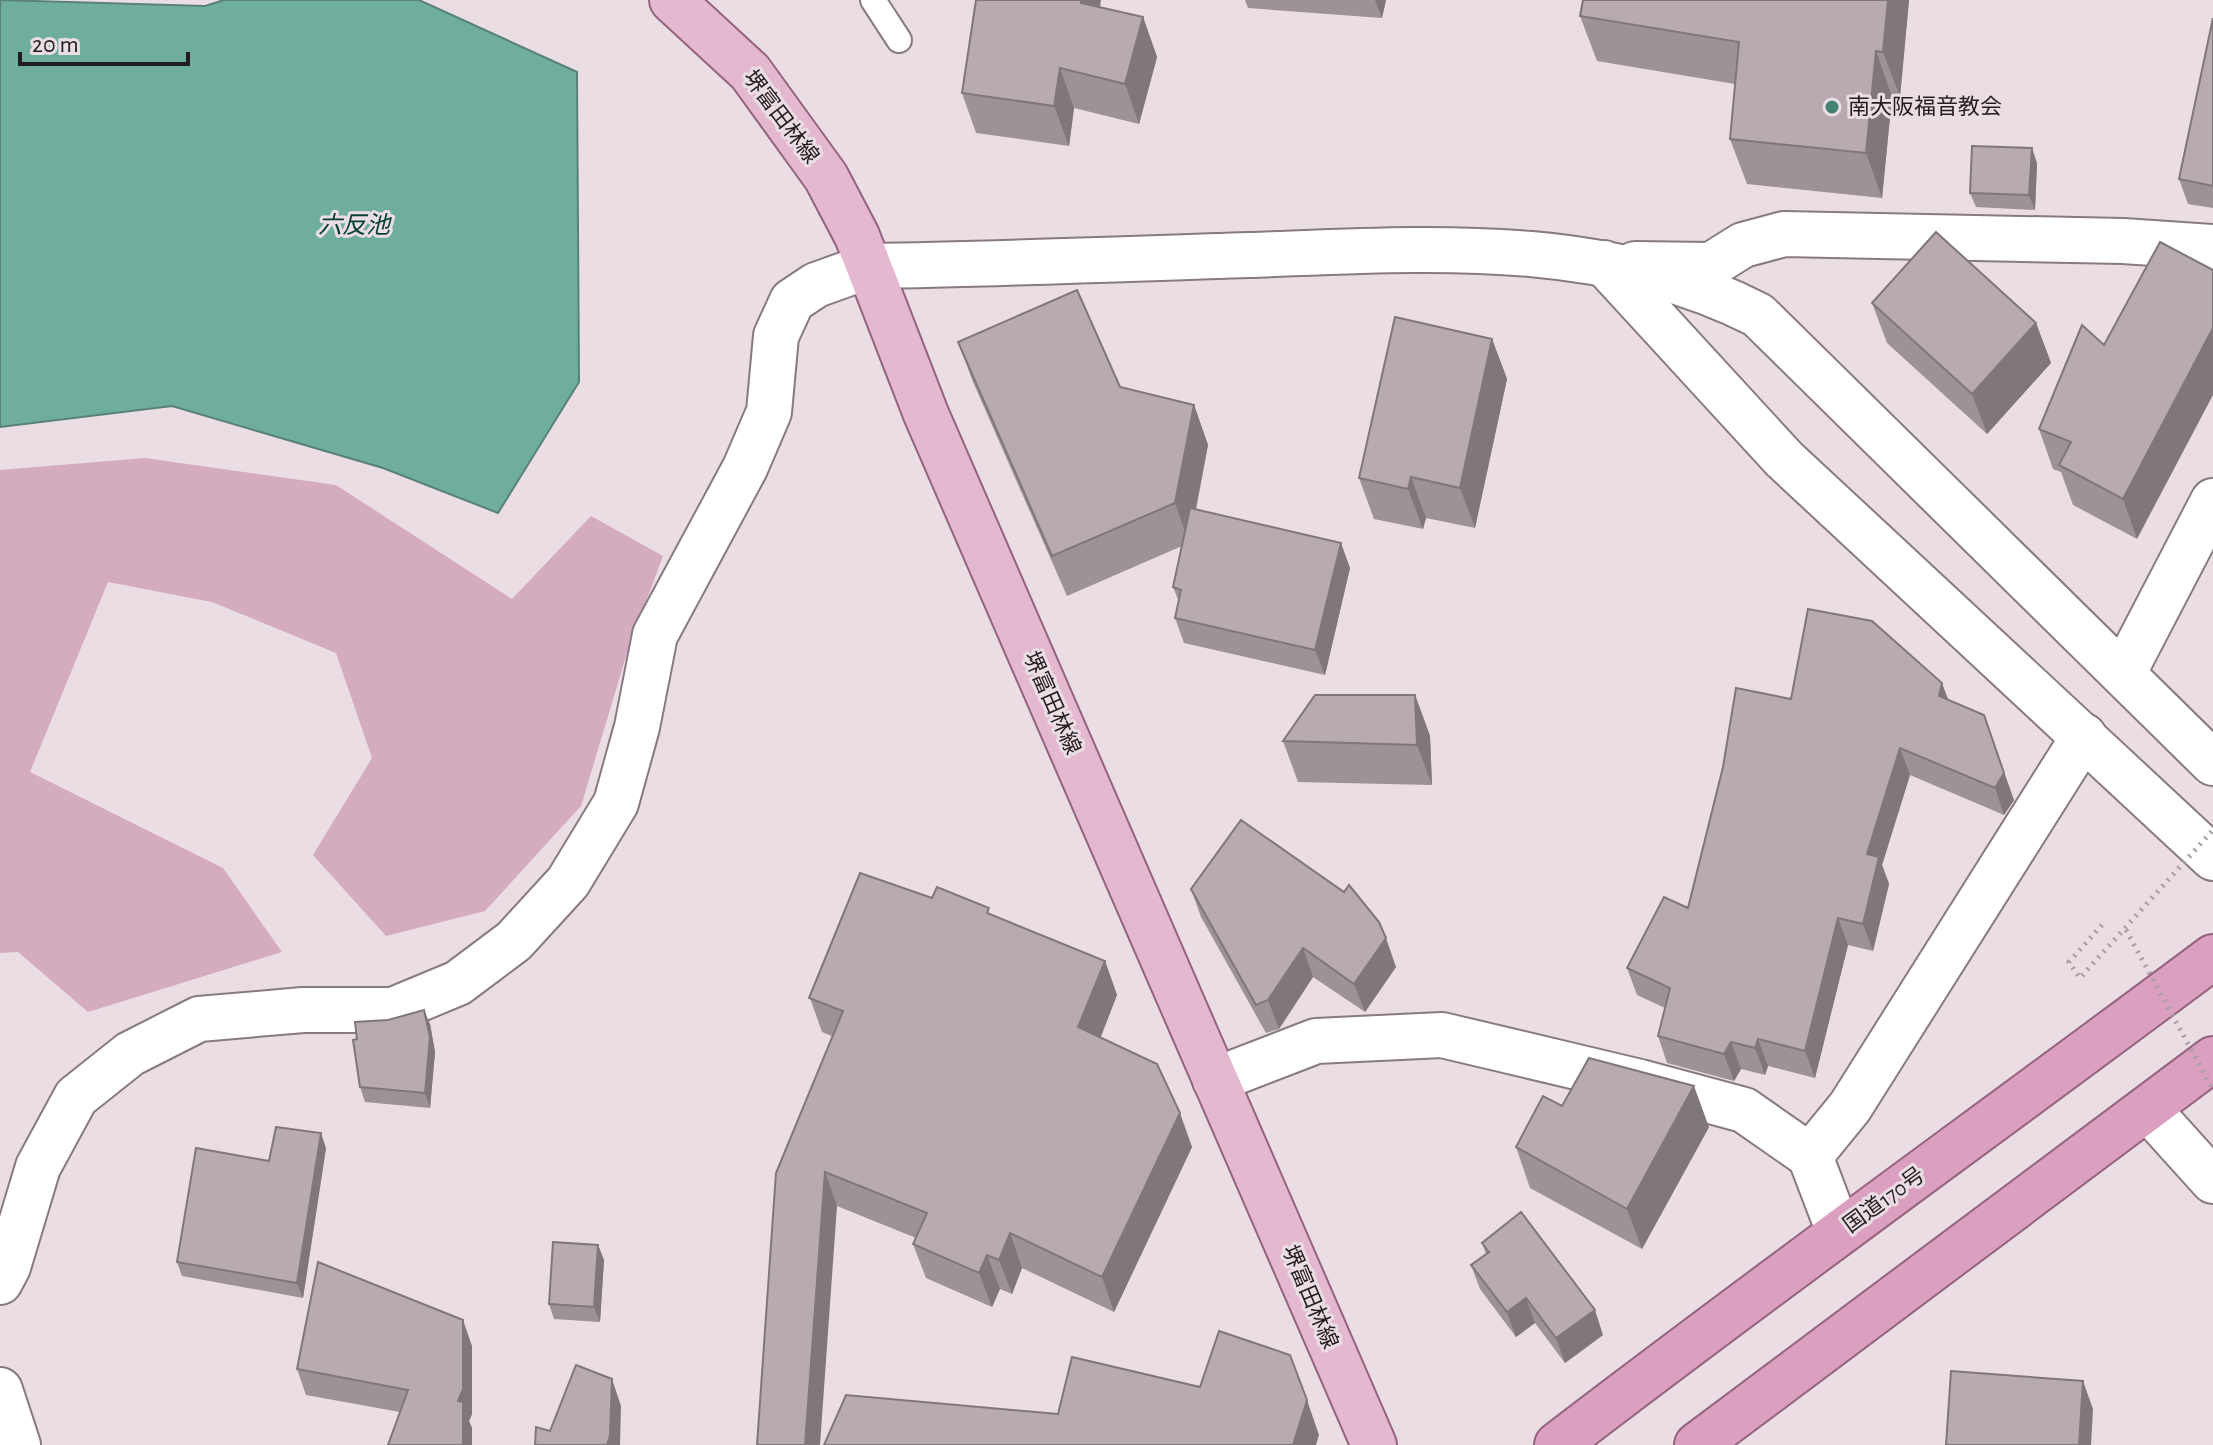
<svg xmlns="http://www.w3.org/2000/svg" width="2213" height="1445" font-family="'Alegreya Sans','Noto Sans JP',sans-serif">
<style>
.green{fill:#d4abbf}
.water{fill:#6fad9c;stroke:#588277;stroke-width:2}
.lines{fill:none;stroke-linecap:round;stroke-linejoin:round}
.service-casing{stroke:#877a80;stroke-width:28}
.minor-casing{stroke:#877a80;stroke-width:48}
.tertiary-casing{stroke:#877a80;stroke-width:48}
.primary-casing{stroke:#94637d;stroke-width:48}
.trunk-casing{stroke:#94637d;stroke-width:48}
.service{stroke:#fff;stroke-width:24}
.minor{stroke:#fff;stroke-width:44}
.tertiary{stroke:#fff;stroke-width:44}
.primary{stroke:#e4b8cf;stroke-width:44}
.trunk{stroke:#dba0bf;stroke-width:44}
.path-bridge{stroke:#a89da2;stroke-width:5;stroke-dasharray:2 6;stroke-linecap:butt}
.wall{fill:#9d9297}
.shaded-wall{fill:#80777b}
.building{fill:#b7aab0;stroke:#80777b;stroke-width:2}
.poi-dot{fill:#428272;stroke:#ebdde4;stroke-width:3}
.labels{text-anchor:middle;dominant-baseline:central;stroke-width:6;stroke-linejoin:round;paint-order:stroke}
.poi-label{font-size:22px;fill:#221d20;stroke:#ebdde4;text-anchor:start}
.street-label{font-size:22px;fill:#221d20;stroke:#ebdde4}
.water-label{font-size:24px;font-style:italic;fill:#023d31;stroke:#ebdde4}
</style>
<rect width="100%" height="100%" fill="#ebdde4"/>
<path class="green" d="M 145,458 L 336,485 L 512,599 L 591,516 L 663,556 L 627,653 L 581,806 L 485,911 L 386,936 L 313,855 L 372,758 L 336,653 L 212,602 L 108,582 L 30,772 L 223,868 L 282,952 L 88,1012 L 18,952 L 0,953 L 0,470 Z"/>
<path class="water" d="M 0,0 L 205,6 L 224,0 L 419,0 L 577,72 L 579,382 L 498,513 L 383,468 L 172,406 L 0,427 Z"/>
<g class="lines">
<g class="service-casing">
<path id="service" d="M 873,0 L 899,40"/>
</g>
<g class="minor-casing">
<path id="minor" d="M 1635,264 L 1711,265 L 1743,245 L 1784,234 L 2123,241 L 2213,247
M 1215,1080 L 1316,1041 L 1442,1035 L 1640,1082 L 1744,1110 L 1810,1156 L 1839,1232
M 2148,1109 L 2213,1181
M 1810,1156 L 1850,1107 L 2084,736
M 0,1282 L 8,1267 L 38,1167 L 76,1097 L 130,1054 L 199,1019 L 303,1010 L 393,1010 L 458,983 L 514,941 L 568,882 L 616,803 L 637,727 L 655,635 L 745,468 L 769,412 L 776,336 L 792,301 L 816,285 L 869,266
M 0,1390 L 18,1445"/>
</g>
<g class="tertiary-casing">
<path id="tertiary" d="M 1604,263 L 1784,459 L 2213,858
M 869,266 C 996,264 1122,259 1249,255 C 1421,249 1601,234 1758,315 L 2213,763
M 2123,674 L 2213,501"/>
</g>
<g class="primary-casing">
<path id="primary" d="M 672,0 L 750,72 L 826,177 L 857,236 L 926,414 L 1374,1445"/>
</g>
<g class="trunk-casing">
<path id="trunk" d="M 1557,1445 C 1773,1279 1995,1120 2213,957
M 1697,1445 L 2213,1059"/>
</g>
<use href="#service" class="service"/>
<use href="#minor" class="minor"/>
<use href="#tertiary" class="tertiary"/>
<use href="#primary" class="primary"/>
<use href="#trunk" class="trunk"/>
<path class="path-bridge" d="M 2102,925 L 2069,962 L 2080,978 L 2213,830
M 2126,930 L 2213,1090"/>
</g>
<path class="wall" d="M 1245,0 L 1386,0 L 1382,18 L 1248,8 Z
M 1909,0 L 1900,97 L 1892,97 L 1882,198 L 1747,184 L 1730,139 L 1735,84 L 1597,61 L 1580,16 Z
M 1100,7 L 1143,17 L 1157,57 L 1139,124 L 1074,108 L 1069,146 L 976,133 L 962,93 Z
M 2213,18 L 2213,208 L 2188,204 L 2179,179 Z
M 2037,163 L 2035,210 L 1976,207 L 1970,193 Z
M 1872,303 L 2036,323 L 2051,363 L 1987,434 L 1887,343 Z
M 2082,325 L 2137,539 L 2073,505 L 2061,472 L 2053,469 L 2039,429 Z
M 1492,339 L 1507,379 L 1475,528 L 1426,518 L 1423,529 L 1374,519 L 1359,478 Z
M 958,342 L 1120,387 L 1194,405 L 1208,445 L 1196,510 L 1350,568 L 1325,675 L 1184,643 L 1175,618 L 1179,602 L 1173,587 L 1182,546 L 1067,596 L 973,382 Z
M 1415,695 L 1430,736 L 1432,785 L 1298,782 L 1283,741 Z
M 1948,700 L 2014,800 L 2004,815 L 1910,775 L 1882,865 L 1889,884 L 1873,951 L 1848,945 L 1815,1078 L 1768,1066 L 1765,1075 L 1741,1069 L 1734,1081 L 1667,1063 L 1658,1036 L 1665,1008 L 1637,995 L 1627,968 L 1688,908 Z
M 1191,889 L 1396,967 L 1365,1012 L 1313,977 L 1279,1029 L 1266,1033 L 1201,917 Z
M 932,898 L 991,915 L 1105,961 L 1117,995 L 1101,1037 L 1192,1147 L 1114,1312 L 1022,1268 L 1012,1294 L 1000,1289 L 992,1307 L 926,1278 L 913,1244 L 916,1238 L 837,1206 L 757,1445 L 832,1036 L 822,1032 L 810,998 Z
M 430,1024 L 435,1052 L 430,1108 L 365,1102 L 360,1087 Z
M 1562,1106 L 1709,1127 L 1642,1249 L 1530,1188 L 1516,1147 Z
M 326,1148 L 303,1298 L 182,1276 L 177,1262 L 269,1161 Z
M 1482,1243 L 1603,1335 L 1565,1363 L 1535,1323 L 1516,1337 L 1480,1289 L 1471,1265 L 1486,1254 Z
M 598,1245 L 604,1260 L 600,1322 L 554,1319 L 549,1304 Z
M 472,1346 L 472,1414 L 469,1421 L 472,1428 L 472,1445 L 400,1412 L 306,1395 L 297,1369 Z"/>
<path class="shaded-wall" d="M 1081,0 L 1101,0 L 1095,42 L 1081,3 Z
M 1375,0 L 1386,0 L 1382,18 Z
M 1888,0 L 1909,0 L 1900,97 L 1883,52 Z
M 1143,17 L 1157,57 L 1139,124 L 1125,84 Z
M 1876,51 L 1892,97 L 1882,198 L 1866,153 Z
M 1060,68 L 1074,108 L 1069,146 L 1054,106 Z
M 2032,148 L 2037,163 L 2035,210 L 2029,195 Z
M 2036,323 L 2051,363 L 1987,434 L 1972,394 Z
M 2213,328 L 2213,395 L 2137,539 L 2123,499 Z
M 1492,339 L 1507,379 L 1475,528 L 1460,488 Z
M 1194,405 L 1208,445 L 1189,543 L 1175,503 Z
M 1411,477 L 1426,518 L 1423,529 L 1408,489 Z
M 1341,543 L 1350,568 L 1325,675 L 1315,650 Z
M 1942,683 L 1952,710 L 1939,696 Z
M 1415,695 L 1430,736 L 1432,785 L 1417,745 Z
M 1984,715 L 2014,800 L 2004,815 L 1995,788 Z
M 1900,748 L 1910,775 L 1882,865 L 1889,884 L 1873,951 L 1863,924 L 1867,854 Z
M 1838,918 L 1848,945 L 1815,1078 L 1805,1051 Z
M 1386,938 L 1396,967 L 1365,1012 L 1354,984 Z
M 1303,948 L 1313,977 L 1279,1029 L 1268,1000 Z
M 1105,961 L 1117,995 L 1091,1061 L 1078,1027 Z
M 424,1010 L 430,1024 L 435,1052 L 430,1108 L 425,1093 Z
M 1758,1039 L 1768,1066 L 1765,1075 L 1755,1048 Z
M 1731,1042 L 1741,1069 L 1734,1081 L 1724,1054 Z
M 1694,1086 L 1709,1127 L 1642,1249 L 1627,1209 Z
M 1180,1113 L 1192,1147 L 1114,1312 L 1102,1277 Z
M 321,1133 L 326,1148 L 303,1298 L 297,1283 Z
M 825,1172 L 837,1206 L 820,1445 L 805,1445 Z
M 1010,1233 L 1022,1268 L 1012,1294 L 999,1260 Z
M 598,1245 L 604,1260 L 600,1322 L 594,1307 Z
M 987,1255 L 1000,1289 L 992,1307 L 979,1273 Z
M 1526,1298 L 1535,1323 L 1516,1337 L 1507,1312 Z
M 1595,1310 L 1603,1335 L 1565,1363 L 1556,1338 Z
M 463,1320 L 472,1346 L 472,1414 L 469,1421 L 472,1428 L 472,1445 L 463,1445 L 458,1401 Z
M 612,1379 L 621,1406 L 620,1445 L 607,1445 Z
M 2083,1381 L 2093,1409 L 2091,1445 L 2079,1445 Z
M 1307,1400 L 1319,1435 L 1316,1445 L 1293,1445 Z"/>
<path class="building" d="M 976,0 L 1081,0 L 1081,3 L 1143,17 L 1125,84 L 1060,68 L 1054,106 L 962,93 Z
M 1583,0 L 1888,0 L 1883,52 L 1876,51 L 1866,153 L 1730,139 L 1739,42 L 1580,16 Z
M 2213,18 L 2213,186 L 2179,179 Z
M 1972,146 L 2032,148 L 2029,195 L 1970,193 Z
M 1936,232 L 2036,323 L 1972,394 L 1872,303 Z
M 2160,242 L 2213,270 L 2213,328 L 2123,499 L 2059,465 L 2071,442 L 2039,429 L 2082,325 L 2104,345 Z
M 1077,290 L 1120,387 L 1194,405 L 1175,503 L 1052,556 L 958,342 Z
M 1395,317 L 1492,339 L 1460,488 L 1411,477 L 1408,489 L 1359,478 Z
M 1190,508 L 1341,543 L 1315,650 L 1175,618 L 1181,590 L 1173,587 Z
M 1808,609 L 1872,621 L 1942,683 L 1939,696 L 1984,715 L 2004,773 L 1995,788 L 1900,748 L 1867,854 L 1879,857 L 1863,924 L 1838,918 L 1805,1051 L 1758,1039 L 1755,1048 L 1731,1042 L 1724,1054 L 1658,1036 L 1670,988 L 1627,968 L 1664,897 L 1688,908 L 1723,767 L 1736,688 L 1791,699 Z
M 1315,695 L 1415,695 L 1417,745 L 1283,741 Z
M 1241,820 L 1344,892 L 1349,885 L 1379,922 L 1386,938 L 1354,984 L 1303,948 L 1268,1000 L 1256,1005 L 1191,889 Z
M 860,873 L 932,898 L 937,887 L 989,908 L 987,913 L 1105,961 L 1078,1027 L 1157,1064 L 1180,1113 L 1102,1277 L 1010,1233 L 999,1260 L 987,1255 L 979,1273 L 913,1244 L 927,1213 L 825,1172 L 805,1445 L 757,1445 L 776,1173 L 843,1011 L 809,998 Z
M 424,1010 L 430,1037 L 425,1093 L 360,1087 L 353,1040 L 357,1039 L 355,1022 L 388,1020 Z
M 1589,1058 L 1694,1086 L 1627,1209 L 1516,1147 L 1543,1096 L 1562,1106 Z
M 276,1127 L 321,1133 L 297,1283 L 177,1262 L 196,1148 L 269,1161 Z
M 1521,1212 L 1595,1310 L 1556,1338 L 1526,1298 L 1507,1312 L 1471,1265 L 1489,1252 L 1482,1243 Z
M 553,1242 L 598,1245 L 594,1307 L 549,1304 Z
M 318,1262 L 463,1320 L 463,1389 L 458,1401 L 463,1402 L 463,1445 L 388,1445 L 408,1390 L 297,1369 Z
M 1219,1331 L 1290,1355 L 1307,1400 L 1293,1445 L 824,1445 L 846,1395 L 1058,1414 L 1072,1357 L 1200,1387 Z
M 576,1365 L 612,1379 L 610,1435 L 607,1445 L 535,1445 L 536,1427 L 550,1431 Z
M 1951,1371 L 2083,1381 L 2079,1445 L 1946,1445 Z"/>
<circle class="poi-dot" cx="1832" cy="107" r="8"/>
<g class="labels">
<g class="poi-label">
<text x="1848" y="107">南大阪福音教会</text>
</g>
<g class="street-label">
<text transform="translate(781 117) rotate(53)">堺富田林線</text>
<text transform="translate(1052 703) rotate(66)">堺富田林線</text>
<text transform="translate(1884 1200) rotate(-36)">国道170号</text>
<text transform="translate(1310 1297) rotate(67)">堺富田林線</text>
</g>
<g class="water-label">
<text x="354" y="226">六反池</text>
</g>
</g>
<path d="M20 52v12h168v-12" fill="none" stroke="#221d20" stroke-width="4"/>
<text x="32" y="52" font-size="24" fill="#221d20" stroke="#ebdde4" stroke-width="6" paint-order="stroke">20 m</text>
</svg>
